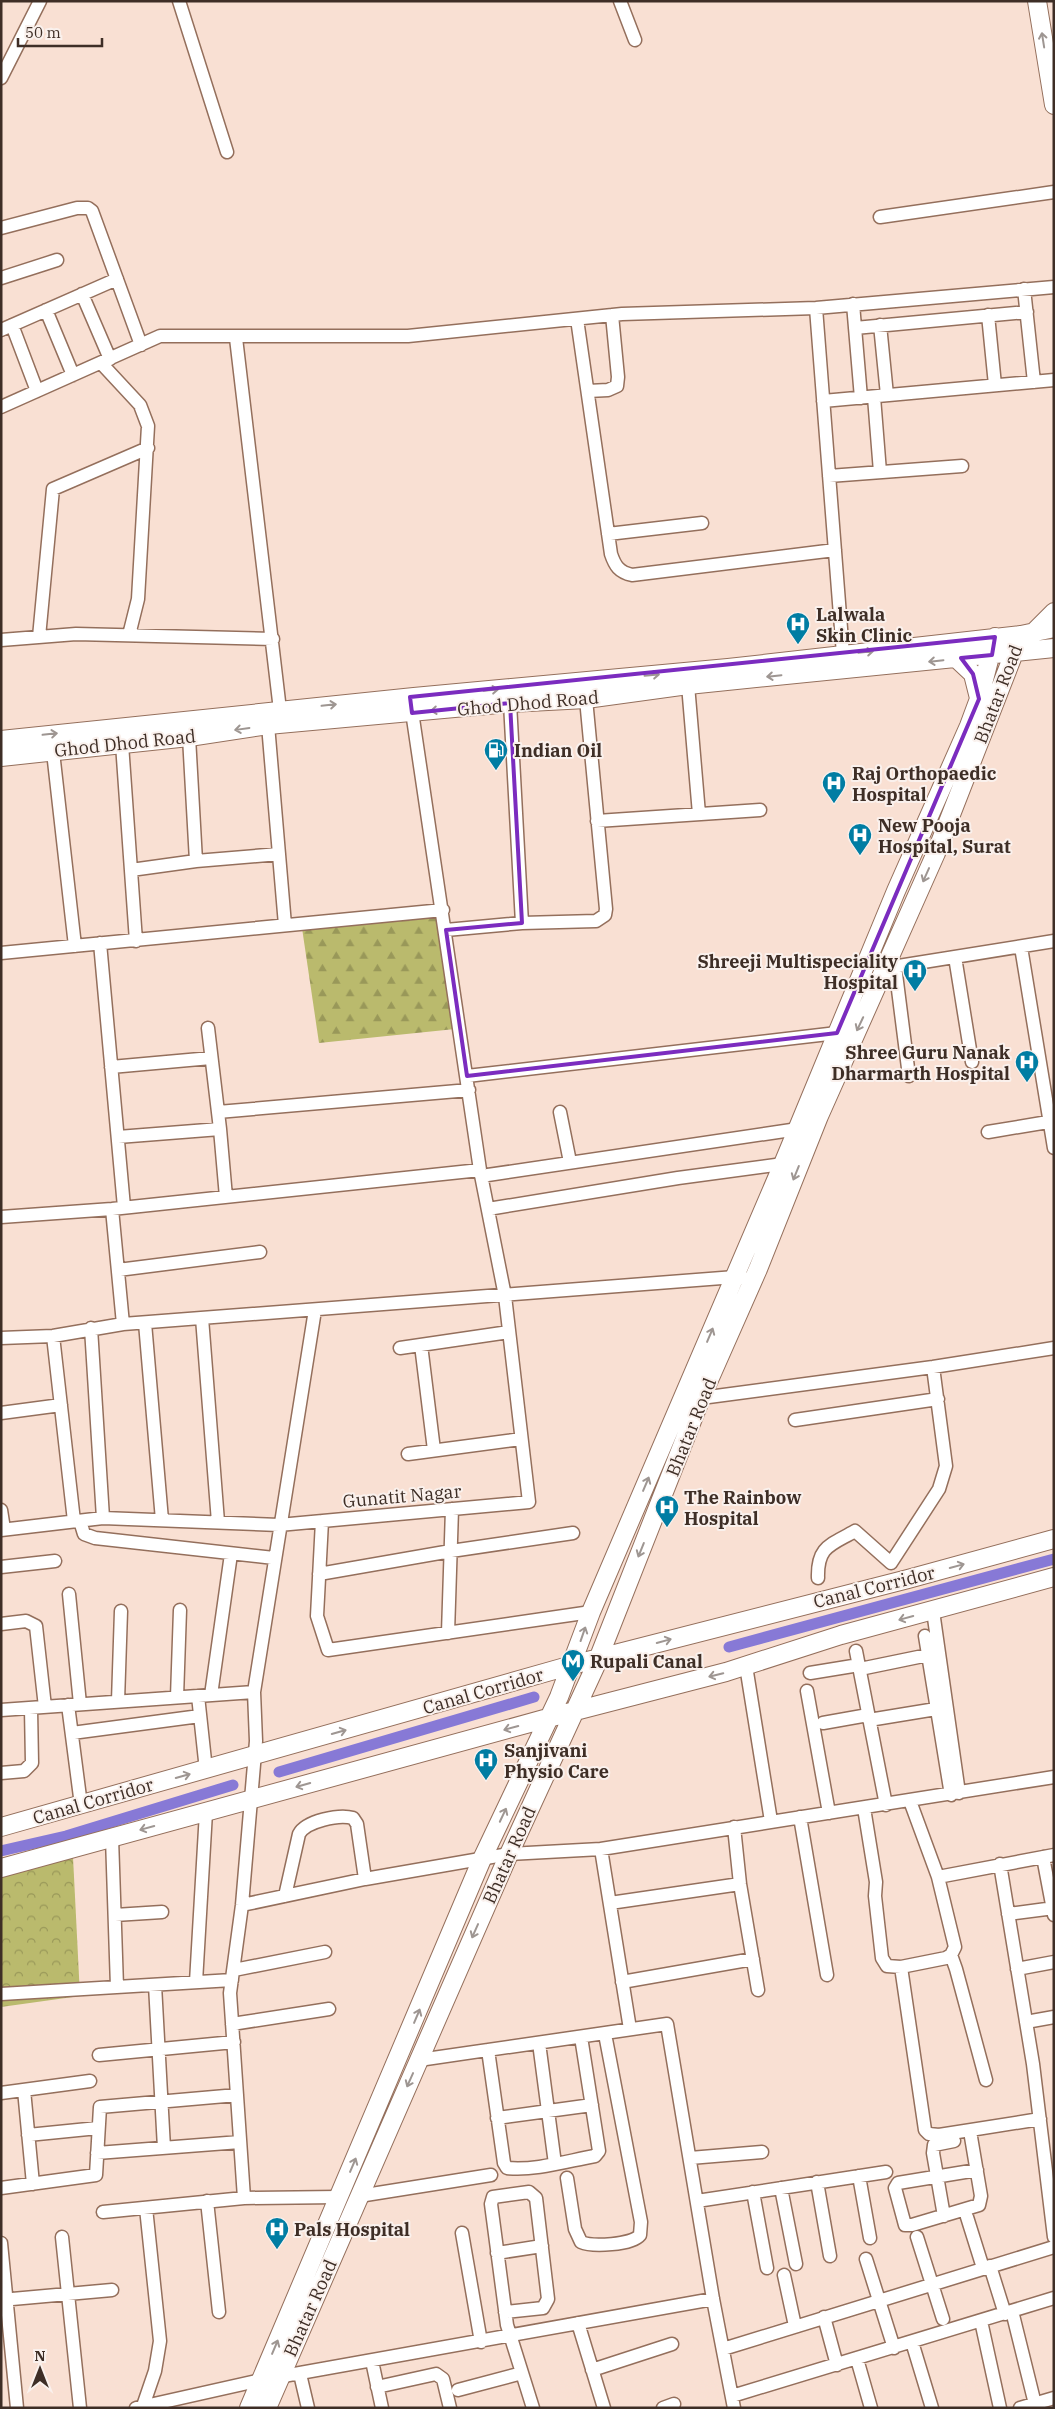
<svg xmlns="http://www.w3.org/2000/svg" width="1055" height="2409" font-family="'IBM Plex Serif',serif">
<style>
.forest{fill:url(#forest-firs)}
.park{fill:url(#park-crowns)}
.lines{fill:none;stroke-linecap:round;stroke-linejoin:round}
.canal{stroke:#8779d6;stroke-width:11}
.street-casing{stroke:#946f5c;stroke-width:15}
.secondary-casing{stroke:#946f5c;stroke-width:20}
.street{stroke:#fff;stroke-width:12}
.secondary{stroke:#fff;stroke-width:18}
.oneway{stroke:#9e9692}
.marked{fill:none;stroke:#7b2cbf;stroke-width:4;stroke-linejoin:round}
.labels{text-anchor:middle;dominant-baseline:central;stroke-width:4;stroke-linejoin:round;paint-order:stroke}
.poi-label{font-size:18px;font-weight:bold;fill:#3e2e26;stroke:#faf1ed;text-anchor:start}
.street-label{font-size:18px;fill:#3e2e26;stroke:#faf1ed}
</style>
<defs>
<pattern id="forest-firs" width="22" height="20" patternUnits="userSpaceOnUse" patternTransform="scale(1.25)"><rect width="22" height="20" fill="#baba6d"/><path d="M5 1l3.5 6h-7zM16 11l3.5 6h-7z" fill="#999859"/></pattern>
<pattern id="park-crowns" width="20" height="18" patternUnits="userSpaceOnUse" patternTransform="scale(1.25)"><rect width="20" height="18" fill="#baba6d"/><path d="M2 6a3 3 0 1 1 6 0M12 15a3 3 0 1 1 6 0" fill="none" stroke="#999859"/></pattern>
</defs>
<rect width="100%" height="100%" fill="#f9e0d3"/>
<path class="forest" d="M 439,914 L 455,1029 L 319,1043 L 302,928 Z"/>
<path class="park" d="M 73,1857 L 80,1996 L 1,2007 L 1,1876 Z"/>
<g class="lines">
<path class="canal" d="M 729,1647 L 1054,1559
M 279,1772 L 534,1697
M 1,1851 L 66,1836 L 233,1785"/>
<g class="street-casing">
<path id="street" d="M 179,1 L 227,152
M 620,1 L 635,40
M 1,78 L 40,1
M 880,217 L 1054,192
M 1,228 L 77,208 L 88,208 L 92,211 L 141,345
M 1,278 L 57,260
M 1024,289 L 1034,382
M 82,294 L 110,359
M 853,304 L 861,398
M 816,308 L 843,654
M 46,310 L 73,375
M 988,315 L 995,385
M 577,319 L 611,554 C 615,566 619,572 632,575 L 835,550
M 12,325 L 37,391
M 880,325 L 887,395
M 855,328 L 1027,312
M 1,330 L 117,279
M 236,338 L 280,710
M 101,363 L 140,405 L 148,426 L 138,599 L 129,635
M 588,391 L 608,390 L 617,386 L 618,377 L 612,315
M 874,397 L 880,472
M 823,401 L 1054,380
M 1,407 L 160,336 L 408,336 L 622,314 L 816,308 L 1054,287
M 829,476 L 962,466
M 608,534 L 702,523
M 39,637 L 53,489 L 148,448
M 1,640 L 76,634 L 273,639
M 688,685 L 699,814
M 510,703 L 522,923
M 268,725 L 285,925
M 122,744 L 136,941
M 53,752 L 75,946
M 597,821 L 760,810
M 196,861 L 279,854
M 131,870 L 196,861 L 189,737
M 446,930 L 522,923 L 596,921 L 605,915 L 606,909 L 586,699
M 100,943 L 124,1207
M 1021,947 L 1054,1148
M 1,953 L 443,910
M 955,957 L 972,1062
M 866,961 L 886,968 L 1054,941
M 895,966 L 909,1076
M 208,1028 L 220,1129 L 226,1197
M 111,1067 L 211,1058
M 467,1076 L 837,1033
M 218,1112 L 469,1090
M 560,1112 L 570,1162
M 988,1132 L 1054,1121
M 118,1137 L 220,1129
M 481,1176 L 798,1129
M 112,1209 L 123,1324
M 488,1209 L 678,1178 L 783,1164
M 1,1217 L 112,1209 L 480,1170
M 118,1270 L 260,1252
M 315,1310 L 254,1692 L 256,1741 L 242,1905 L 230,1993 L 244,2198 L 339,2197
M 202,1318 L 218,1522
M 145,1323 L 162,1520
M 91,1328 L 103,1518
M 53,1336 L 74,1521
M 1,1338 L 53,1336 L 123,1324 L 735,1277 L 754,1280
M 421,1345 L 434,1450
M 400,1348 L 509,1332
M 701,1398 L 933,1367 L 1054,1348
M 1,1413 L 61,1405
M 795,1420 L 938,1399
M 408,1454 L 521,1439
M 1,1510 L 4,1529
M 80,1521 L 84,1534 L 95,1538 L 274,1558
M 322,1521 L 317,1616 L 328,1650 L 591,1612
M 1,1530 L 103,1518 L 279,1525 L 529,1502 L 505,1296 L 480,1170 L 411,705
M 1,1567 L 55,1561
M 319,1574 L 451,1551 L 573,1533
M 818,1578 C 817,1546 831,1545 855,1531 L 891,1563 L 939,1489 L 946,1466 L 933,1367
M 69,1594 L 80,1704
M 933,1611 L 959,1793
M 1,1624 L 26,1621 L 36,1626 L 45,1707
M 448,1633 L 452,1509
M 925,1636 L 951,1795
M 856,1651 L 886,1805
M 746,1666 L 771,1821
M 860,1669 L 928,1655
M 810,1673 L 859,1665
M 807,1691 L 829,1813
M 211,1695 L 231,1554
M 198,1696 L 206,1770
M 177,1697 L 180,1610
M 118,1701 L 121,1611
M 68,1705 L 81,1805
M 1,1710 L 254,1692
M 869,1720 L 936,1709
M 823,1723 L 868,1715
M 72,1733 L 200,1716
M 1,1773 L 24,1771 L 32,1763 L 31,1709
M 864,1808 L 876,1882 L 875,1896 L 882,1958 L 887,1966 L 901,1967 L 946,1958 L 951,1955 L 955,1947 L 938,1877 L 910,1801
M 800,1817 L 827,1975
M 734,1827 L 740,1884 L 758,1990
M 112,1838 L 117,1987
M 601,1849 L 630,2029
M 1043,1857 L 1054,1915
M 1000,1864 L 1033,2064 L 1054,2237
M 938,1877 L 1054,1855
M 285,1896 L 299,1834 C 306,1821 339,1814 353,1818 L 357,1824 L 365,1879
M 610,1903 L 740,1884
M 242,1905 L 365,1879 L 509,1854 L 601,1849 L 1054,1777
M 1008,1914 L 1054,1908
M 115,1915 L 162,1912
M 951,1955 L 956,1969 L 986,2080
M 901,1967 L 925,2130 L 929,2134 L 939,2135 L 1040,2119
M 1017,1969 L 1054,1962
M 234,1970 L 325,1952
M 196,1982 L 206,1812
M 622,1982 L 753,1959
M 155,1985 L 164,2148
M 1,1994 L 232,1980
M 1026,2022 L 1054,2017
M 232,2024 L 329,2009
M 539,2043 L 555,2164
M 488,2050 L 504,2163 L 507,2168 C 535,2171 567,2161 595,2156 L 599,2151 L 581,2037
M 99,2055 L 234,2042
M 419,2060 L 667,2024 L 713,2299 L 734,2408
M 24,2090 L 33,2184
M 1,2093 L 90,2081
M 497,2118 L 592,2105
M 28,2135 L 98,2128
M 971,2137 L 981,2196 L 979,2205 L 912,2225 L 905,2225 L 895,2188 L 898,2183 L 977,2170
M 97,2153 L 240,2142
M 690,2158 L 762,2152
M 859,2176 L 870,2238
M 567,2178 L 575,2229 L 581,2242 C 592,2247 632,2245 640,2235 L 641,2222 L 605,2034
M 817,2182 L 830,2256
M 1,2188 L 96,2175 L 100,2107 L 237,2095
M 781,2188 L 796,2264
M 753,2192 L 767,2268
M 359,2196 L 491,2175
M 207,2201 L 219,2312
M 697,2201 L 886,2172
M 103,2212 L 244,2198
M 944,2216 L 933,2153 L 934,2145 L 954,2141
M 967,2217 L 983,2268
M 462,2233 L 481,2342
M 62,2237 L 80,2408
M 917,2237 L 943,2319
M 1,2243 L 17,2408
M 497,2253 L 542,2246
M 866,2259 L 894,2348
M 990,2266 L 1005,2314
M 784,2275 L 795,2326
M 1,2300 L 112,2290
M 1012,2311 L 1035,2404
M 505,2312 L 543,2308 L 548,2299 L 536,2198 L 529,2192 L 493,2197 L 491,2204 L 507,2325 L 533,2408
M 824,2317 L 837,2365
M 981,2321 L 1000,2408
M 578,2323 L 604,2408
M 912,2342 L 932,2408
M 723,2349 L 1054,2247
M 857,2359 L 871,2408
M 372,2361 L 382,2408
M 592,2370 L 672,2344
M 300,2374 L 308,2408
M 377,2387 L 436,2374 L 443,2379 L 450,2408
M 458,2390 L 522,2373
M 732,2396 L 1054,2298
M 143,2406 L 155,2371 L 160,2341 L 146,2208
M 136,2408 L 261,2380 L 713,2299
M 663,2408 L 674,2404
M 1020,2408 L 1054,2398"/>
</g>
<g class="secondary-casing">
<path id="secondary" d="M 1037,1 L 1054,105
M 1034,632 L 1054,612
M 957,659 L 973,674 L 979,698
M 1,740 L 414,697 L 728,668 L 1021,635 L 1054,628
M 1,757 L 189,737 L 268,725 L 510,703 L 586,699 L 688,685 L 1054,648
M 1,1827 L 572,1665 L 908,1579 L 1054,1539
M 1,1868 L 548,1718 L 726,1672 L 841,1635 L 1054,1577
M 249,2408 L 482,1859 L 559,1697 L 591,1612 L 783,1164 L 896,891 L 969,726 L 979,699 L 995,637
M 267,2408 L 509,1854 L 595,1667 L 701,1398 L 758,1269 L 819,1116 L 936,853 L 1021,635"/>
</g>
<use href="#street" class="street"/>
<use href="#secondary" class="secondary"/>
</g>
<defs><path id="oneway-shaft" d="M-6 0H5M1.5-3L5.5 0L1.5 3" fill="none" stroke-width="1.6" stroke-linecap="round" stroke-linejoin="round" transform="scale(1.25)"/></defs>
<g class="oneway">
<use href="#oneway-shaft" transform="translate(1043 40) rotate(-99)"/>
<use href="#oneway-shaft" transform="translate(866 652) rotate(-6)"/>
<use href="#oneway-shaft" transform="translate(936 661) rotate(174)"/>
<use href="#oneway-shaft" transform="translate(652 675) rotate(-5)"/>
<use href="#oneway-shaft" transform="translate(774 676) rotate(174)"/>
<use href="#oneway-shaft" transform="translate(491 690) rotate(-5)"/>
<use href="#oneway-shaft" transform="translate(329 705) rotate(-6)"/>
<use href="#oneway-shaft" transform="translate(438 710) rotate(174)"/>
<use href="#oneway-shaft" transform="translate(242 729) rotate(172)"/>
<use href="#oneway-shaft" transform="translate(50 734) rotate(-6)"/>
<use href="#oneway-shaft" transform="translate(926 875) rotate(114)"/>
<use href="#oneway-shaft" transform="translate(860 1024) rotate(115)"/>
<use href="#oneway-shaft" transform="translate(796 1173) rotate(112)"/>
<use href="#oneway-shaft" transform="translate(710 1335) rotate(-67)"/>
<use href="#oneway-shaft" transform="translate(646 1484) rotate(-67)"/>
<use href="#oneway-shaft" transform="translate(641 1550) rotate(112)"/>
<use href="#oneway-shaft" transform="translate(957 1566) rotate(-15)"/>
<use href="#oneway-shaft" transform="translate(906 1618) rotate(165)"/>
<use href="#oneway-shaft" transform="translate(583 1634) rotate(-71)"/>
<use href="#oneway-shaft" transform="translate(664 1641) rotate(-15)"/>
<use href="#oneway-shaft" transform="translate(716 1675) rotate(166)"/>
<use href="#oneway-shaft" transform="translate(511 1728) rotate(165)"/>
<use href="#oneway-shaft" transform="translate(339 1732) rotate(-16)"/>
<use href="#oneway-shaft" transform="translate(183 1776) rotate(-16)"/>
<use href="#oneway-shaft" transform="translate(303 1785) rotate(164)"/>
<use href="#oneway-shaft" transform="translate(503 1815) rotate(-65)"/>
<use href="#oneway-shaft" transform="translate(147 1828) rotate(165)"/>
<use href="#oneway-shaft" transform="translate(475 1931) rotate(114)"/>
<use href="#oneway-shaft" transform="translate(417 2016) rotate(-67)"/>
<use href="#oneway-shaft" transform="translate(410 2080) rotate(114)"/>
<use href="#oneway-shaft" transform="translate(353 2165) rotate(-67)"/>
<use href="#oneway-shaft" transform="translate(275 2347) rotate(-67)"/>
</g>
<path class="marked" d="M 995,637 L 992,655 L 961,658 L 973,674 L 979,699 L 837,1033 L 467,1076 L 446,930 L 522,923 L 510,703 L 412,713 L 410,697 Z"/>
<defs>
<g id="hospital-pin" transform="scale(1.25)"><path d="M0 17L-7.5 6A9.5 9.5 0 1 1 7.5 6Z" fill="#007da3" stroke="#faf1ed"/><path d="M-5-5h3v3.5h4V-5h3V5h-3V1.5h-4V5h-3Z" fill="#fff"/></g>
<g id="fuel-pin" transform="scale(1.25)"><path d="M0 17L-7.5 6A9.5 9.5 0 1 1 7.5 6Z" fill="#007da3" stroke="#faf1ed"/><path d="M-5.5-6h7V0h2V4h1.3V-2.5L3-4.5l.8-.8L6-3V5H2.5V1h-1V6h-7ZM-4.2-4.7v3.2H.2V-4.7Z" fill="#fff"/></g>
<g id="metro-pin" transform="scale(1.25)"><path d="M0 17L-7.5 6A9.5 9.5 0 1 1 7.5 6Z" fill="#007da3" stroke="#faf1ed"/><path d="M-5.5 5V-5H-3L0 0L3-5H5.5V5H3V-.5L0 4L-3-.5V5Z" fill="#fff"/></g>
</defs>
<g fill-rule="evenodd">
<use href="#hospital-pin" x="798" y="624"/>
<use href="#fuel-pin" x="496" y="750"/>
<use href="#hospital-pin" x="834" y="783"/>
<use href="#hospital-pin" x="860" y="835"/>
<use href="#hospital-pin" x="915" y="971"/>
<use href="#hospital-pin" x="1027" y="1062"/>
<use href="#hospital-pin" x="667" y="1507"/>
<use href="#metro-pin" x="573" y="1661"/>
<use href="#hospital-pin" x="486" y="1760"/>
<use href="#hospital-pin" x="277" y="2229"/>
</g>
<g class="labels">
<g class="poi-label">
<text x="816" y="614">Lalwala<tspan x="816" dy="21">Skin Clinic</tspan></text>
<text x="514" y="750">Indian Oil</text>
<text x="852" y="773">Raj Orthopaedic<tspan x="852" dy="21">Hospital</tspan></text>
<text x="878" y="825">New Pooja<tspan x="878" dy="21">Hospital, Surat</tspan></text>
<text x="898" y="961" text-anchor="end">Shreeji Multispeciality<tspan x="898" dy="21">Hospital</tspan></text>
<text x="1010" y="1052" text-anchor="end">Shree Guru Nanak<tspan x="1010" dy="21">Dharmarth Hospital</tspan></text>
<text x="684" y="1497">The Rainbow<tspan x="684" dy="21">Hospital</tspan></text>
<text x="590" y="1661">Rupali Canal</text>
<text x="504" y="1750">Sanjivani<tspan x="504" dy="21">Physio Care</tspan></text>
<text x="294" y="2229">Pals Hospital</text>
</g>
<g class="street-label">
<text transform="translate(998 694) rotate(-69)">Bhatar Road</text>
<text transform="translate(528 703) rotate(-5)">Ghod Dhod Road</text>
<text transform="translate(125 743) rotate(-6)">Ghod Dhod Road</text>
<text transform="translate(691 1427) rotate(-68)">Bhatar Road</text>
<text transform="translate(402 1496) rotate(-5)">Gunatit Nagar</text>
<text transform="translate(874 1587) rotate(-14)">Canal Corridor</text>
<text transform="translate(483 1691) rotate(-16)">Canal Corridor</text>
<text transform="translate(93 1801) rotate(-16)">Canal Corridor</text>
<text transform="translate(509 1855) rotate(-66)">Bhatar Road</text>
<text transform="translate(310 2308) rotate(-66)">Bhatar Road</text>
</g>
</g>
<rect width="1055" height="2409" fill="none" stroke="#3e2e26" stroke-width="5"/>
<g transform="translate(40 2369)" stroke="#faf1ed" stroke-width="4" paint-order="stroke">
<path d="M0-4L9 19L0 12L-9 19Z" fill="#3e2e26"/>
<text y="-8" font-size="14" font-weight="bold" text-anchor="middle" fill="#3e2e26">N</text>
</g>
<path d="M18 38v8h84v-8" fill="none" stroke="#3e2e26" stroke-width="2.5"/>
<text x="25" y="38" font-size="15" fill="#3e2e26" stroke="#faf1ed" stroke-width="4" paint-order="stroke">50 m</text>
</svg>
